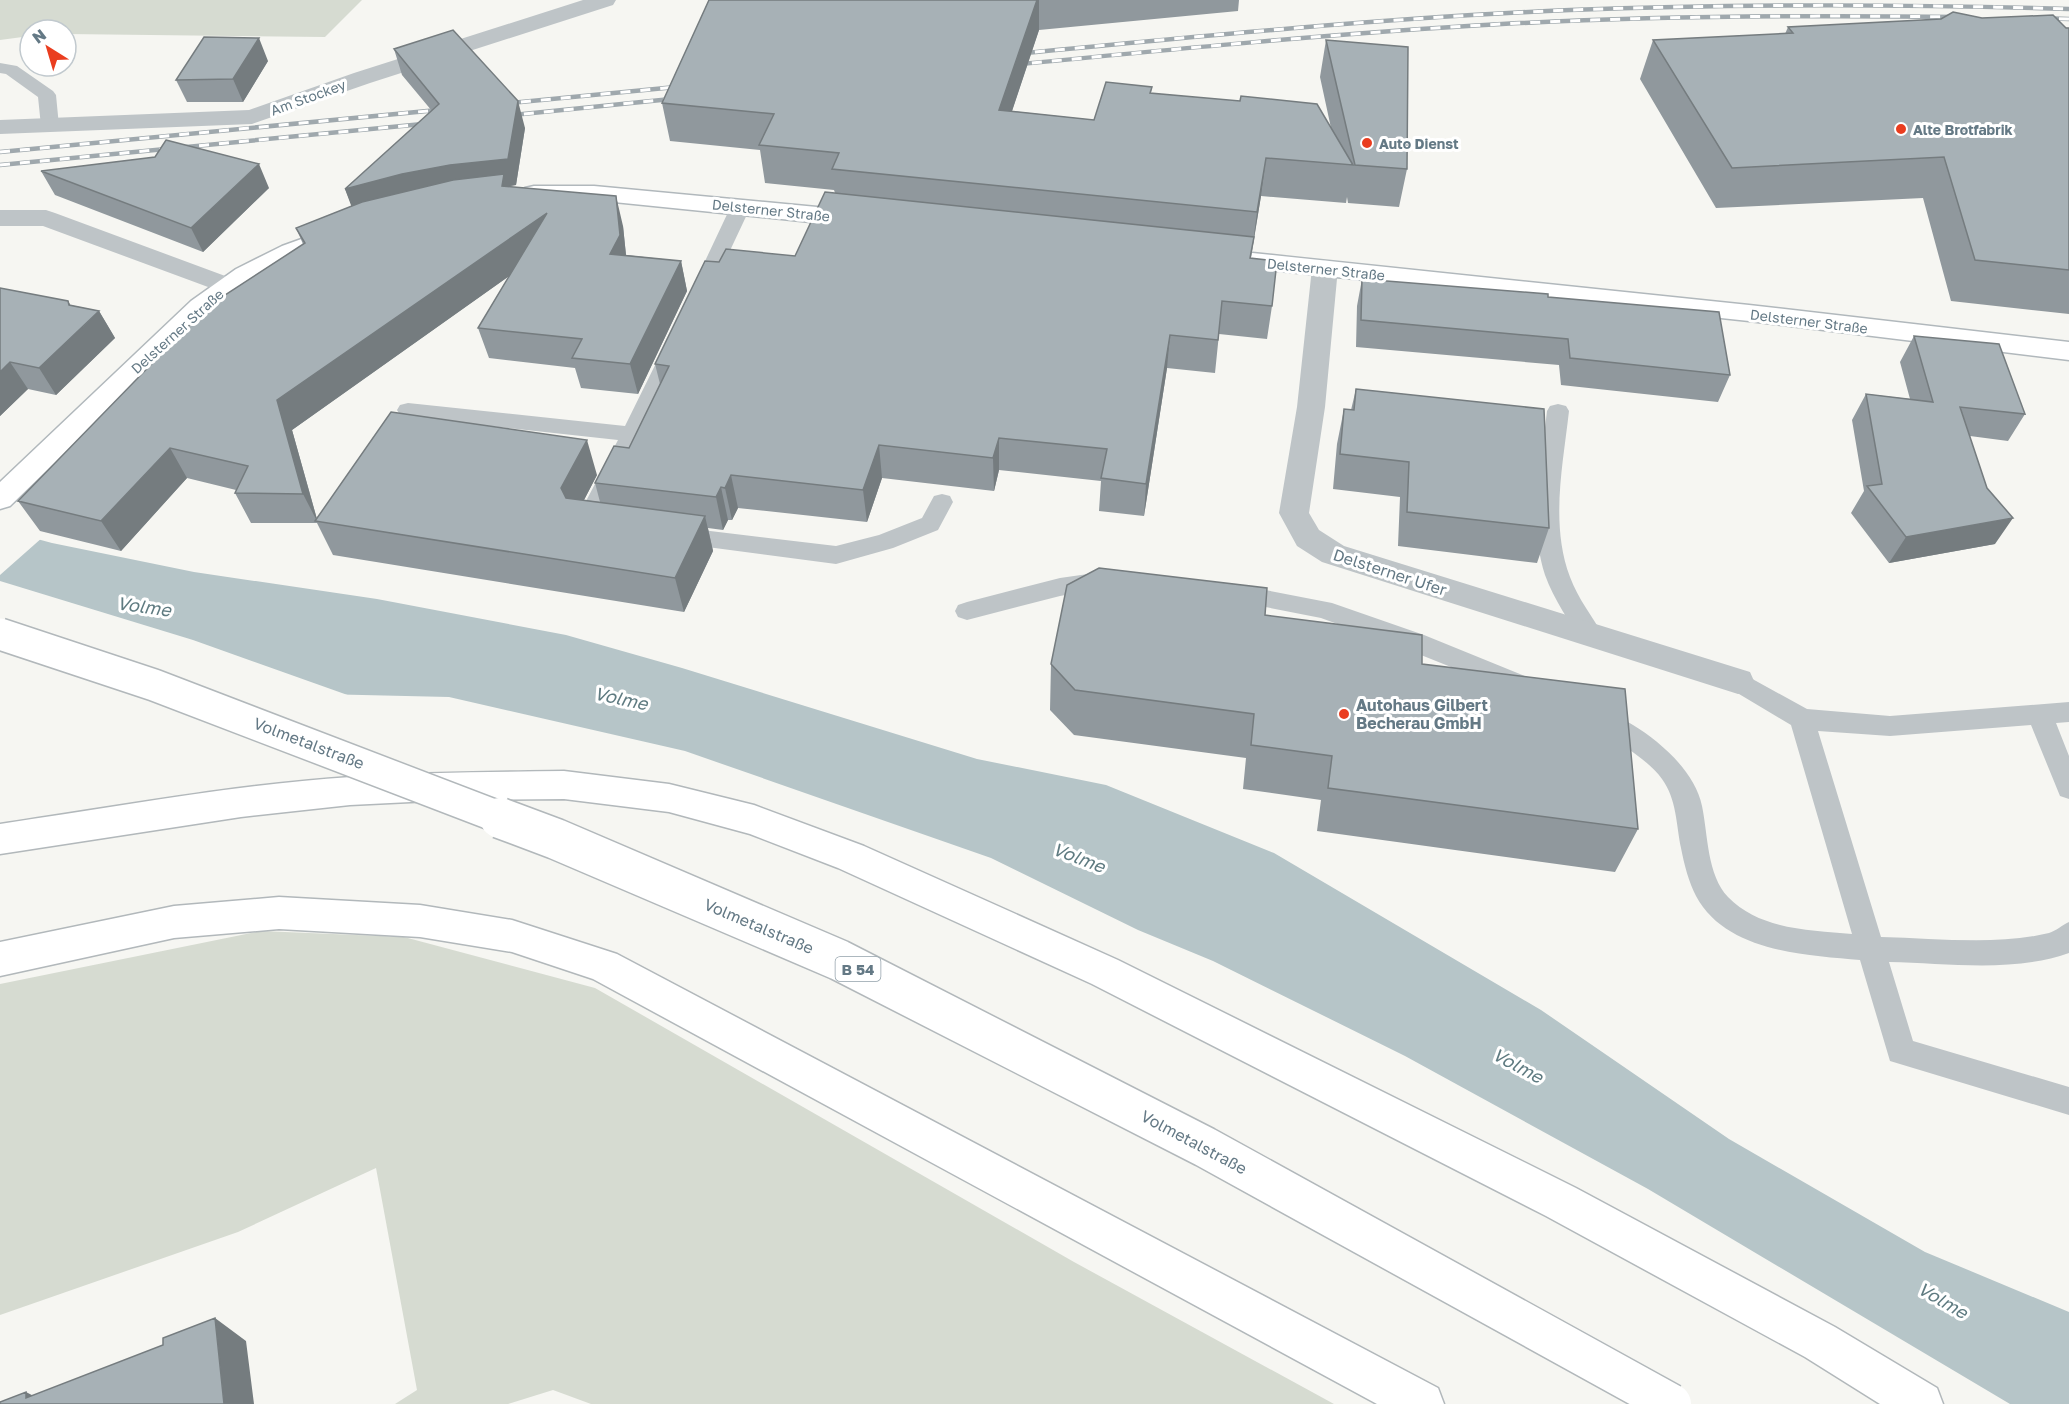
<svg xmlns="http://www.w3.org/2000/svg" width="2069" height="1404" font-family="'Golos Text',sans-serif">
<style>
.green{fill:#d6dbd1}
.water{fill:#b6c5c8}
.pier{fill:#f6f6f2}
.lines{fill:none;stroke-linecap:round;stroke-linejoin:round}
.secondary-casing{stroke:#b1b8bc;stroke-width:3}
.primary-casing{stroke:#b2b8bb;stroke-width:3}
.lane{fill:#bec4c7;fill-rule:evenodd}
.street{fill:#bec4c7;fill-rule:evenodd}
.secondary{fill:#fff;fill-rule:evenodd}
.primary{fill:#fff;fill-rule:evenodd}
.rail-casing{stroke:#9fa8ad;stroke-width:4.5}
.rail{stroke:#fff;stroke-width:3;stroke-dasharray:10;stroke-linecap:butt}
.primary-bridge-far1-casing{stroke:#b2b8bb;stroke-width:34;stroke-linecap:butt}
.primary-bridge-casing{stroke:#b2b8bb;stroke-width:43;stroke-linecap:butt}
.primary-bridge-far1{stroke:#fff;stroke-width:31}
.primary-bridge{stroke:#fff;stroke-width:40}
.wall{fill:#90989d}
.shaded-wall{fill:#757c7f}
.building{fill:#a7b1b6;stroke:#757c7f;stroke-width:1.5}
.poi-dot{fill:#ea3d1f;stroke:#fff;stroke-width:2}
.labels{text-anchor:middle;dominant-baseline:central;stroke-width:6;stroke-linejoin:round;paint-order:stroke}
.far-street-label{font-size:14px;fill:#647985;stroke:#fff}
.far-poi-label{font-size:14px;font-weight:bold;fill:#647985;stroke:#fff;text-anchor:start}
.shield{fill:#fff;stroke:#92a1aa;stroke-width:1.5}
.shield-label{font-size:15px;font-weight:bold;fill:#647985}
.street-label{font-size:16px;fill:#647985;stroke:#fff}
.poi-label{font-size:16px;font-weight:bold;fill:#647985;stroke:#fff;text-anchor:start}
.water-label{font-size:18px;font-style:italic;fill:#5f7b81;stroke:#fff}
</style>
<rect width="100%" height="100%" fill="#f6f6f2"/>
<path class="green" d="M 0,0 L 362,0 L 325,37 L 66,34 L 66,30 L 30,30 L 30,36 L 0,40 Z
M 261,931 L 404,937 L 595,988 L 1074,1262 L 1334,1404 L 591,1404 L 553,1390 L 508,1404 L 395,1404 L 417,1390 L 376,1168 L 238,1232 L 0,1315 L 0,984 Z"/>
<path class="water" d="M 0,529 L 52,543 L 194,572 L 377,599 L 566,635 L 682,668 L 977,759 L 1106,785 L 1274,853 L 1541,1010 L 1729,1139 L 1925,1252 L 2069,1312 L 2069,1404 L 2010,1404 L 1648,1189 L 1405,1056 L 1213,961 L 1138,930 L 991,858 L 685,751 L 449,697 L 153,690 L 0,662 Z"/>
<path class="pier" d="M 0,526 L 43,537 L 0,575 Z
M 0,581 L 193,640 L 356,698 L 152,693 L 0,665 Z"/>
<g class="lines">
<g class="secondary-casing">
<path id="secondary" d="M 534,186 L 594,186 L 859,211 L 868,214 L 872,219 L 868,224 L 859,227 L 594,200 L 534,200 L 525,198 L 522,193 L 525,188 Z
M 332,228 L 341,231 L 345,236 L 341,241 L 300,258 L 254,281 L 209,313 L 10,506 L 0,509 L 0,482 L 191,301 L 236,269 L 282,246 Z
M 1233,251 L 1749,305 L 2069,342 L 2069,360 L 1749,321 L 1224,265 L 1220,259 L 1224,253 Z"/>
</g>
<g class="primary-casing">
<path id="primary" d="M 564,771 L 669,784 L 754,805 L 864,846 L 1118,960 L 1576,1188 L 1835,1327 L 1937,1388 L 1943,1404 L 1880,1404 L 1805,1357 L 1546,1216 L 1092,984 L 838,868 L 750,834 L 669,812 L 564,799 L 451,800 L 350,805 L 241,817 L 0,854 L 0,824 C 116,807 233,785 351,777 C 422,772 493,772 564,771 Z
M 279,897 L 420,905 L 512,920 L 617,954 L 1438,1388 L 1444,1404 L 1377,1404 L 593,979 L 512,952 L 420,937 L 279,929 L 174,938 L 0,976 L 0,942 L 174,906 Z"/>
</g>
<path class="lane" d="M 0,63 L 17,66 L 53,91 L 56,95 L 59,126 L 56,130 L 44,130 L 41,126 L 38,97 L 6,74 L 0,73 Z
M 741,200 L 748,202 L 751,206 L 710,293 L 707,297 L 700,299 L 693,297 L 690,293 L 731,206 L 734,202 Z
M 674,340 L 681,342 L 684,347 L 601,518 L 608,525 L 604,531 L 596,533 L 578,530 L 574,524 L 618,440 L 408,417 L 400,415 L 397,410 L 400,405 L 408,403 L 625,426 L 664,347 L 667,342 Z
M 1558,404 L 1566,406 L 1569,411 C 1563,465 1550,524 1570,577 C 1578,599 1593,617 1604,637 L 1601,644 L 1592,646 L 1583,644 C 1570,622 1554,600 1545,575 C 1528,523 1541,464 1547,411 L 1550,406 Z
M 942,494 L 950,496 L 953,502 L 938,530 L 893,548 L 836,564 L 677,543 L 669,541 L 665,535 L 669,529 L 677,527 L 836,546 L 879,535 L 922,518 L 934,496 Z
M 1102,572 L 1110,575 L 1114,581 L 1110,587 L 1060,596 L 967,620 L 958,617 L 955,611 L 958,605 L 967,602 L 1060,578 Z
M 1234,584 L 1332,603 L 1424,635 L 1530,678 L 1534,685 L 1530,692 L 1521,695 L 1406,649 L 1321,618 L 1225,599 L 1222,593 L 1225,587 Z
M 1738,671 L 1807,709 L 1890,716 L 2069,702 L 2069,722 L 2056,723 L 2069,756 L 2069,799 L 2060,796 L 2031,725 L 1890,736 L 1818,731 L 1881,937 C 1936,938 1995,946 2049,933 C 2056,931 2062,925 2069,922 L 2069,953 C 2013,973 1947,963 1889,962 L 1913,1041 L 2069,1087 L 2069,1115 L 1890,1061 L 1860,960 C 1805,955 1726,952 1696,896 C 1689,883 1684,864 1681,848 C 1676,824 1677,800 1662,779 C 1654,767 1636,754 1624,746 C 1612,737 1595,733 1588,719 L 1592,712 C 1608,707 1619,717 1633,725 C 1661,742 1695,772 1702,806 C 1708,835 1707,875 1728,897 C 1760,930 1810,930 1852,934 L 1791,725 L 1729,688 L 1725,681 L 1729,674 Z"/>
<path class="street" d="M 583,0 L 616,0 L 613,5 L 370,83 L 252,124 L 0,134 L 0,120 L 249,110 L 354,73 Z
M 0,210 L 46,210 L 55,213 L 236,280 L 240,286 L 236,292 L 227,294 L 43,226 L 0,226 Z
M 1325,260 L 1334,262 L 1338,268 L 1325,407 L 1309,513 L 1319,530 L 1344,546 L 1750,672 L 1754,681 L 1750,690 L 1738,694 L 1322,562 L 1297,546 L 1279,513 L 1297,407 L 1312,268 L 1316,262 Z"/>
<use href="#secondary" class="secondary"/>
<use href="#primary" class="primary"/>
<g class="rail-casing">
<path id="rail" d="M 2039,18 L 2069,19
M 1015,54 C 1200,36 1385,18 1570,10 C 1737,4 1903,4 2069,9
M 1012,65 C 1175,49 1339,33 1502,24 C 1655,16 1808,15 1961,17
M 501,104 L 686,86
M 504,116 L 681,98
M 0,152 L 448,109
M 0,165 L 433,123"/>
</g>
<use href="#rail" class="rail"/>
<g class="primary-bridge-far1-casing">
<path id="primary-bridge-far1" d="M 0,634 L 154,685 L 504,819"/>
</g>
<g class="primary-bridge-casing">
<path id="primary-bridge" d="M 500,818 L 556,839 L 839,960 L 1205,1147 L 1671,1404"/>
</g>
<use href="#primary-bridge-far1" class="primary-bridge-far1"/>
<use href="#primary-bridge" class="primary-bridge"/>
</g>
<path class="wall" d="M 709,0 L 1239,0 L 1238,11 L 1039,30 L 1012,111 L 1094,120 L 1152,87 L 1151,93 L 1331,128 L 1320,77 L 1326,40 L 1407,169 L 1399,207 L 1348,203 L 1347,197 L 1346,203 L 1261,196 L 1251,258 L 1272,306 L 1267,339 L 1219,334 L 1215,373 L 1167,368 L 1144,516 L 1099,511 L 1101,481 L 999,470 L 994,491 L 882,478 L 867,522 L 738,508 L 732,520 L 728,520 L 723,530 L 708,528 L 713,551 L 684,612 L 333,555 L 317,523 L 251,523 L 235,493 L 236,490 L 187,478 L 121,551 L 40,531 L 18,501 L 303,244 L 296,228 L 352,206 L 345,189 L 432,111 L 402,75 L 394,49 L 525,128 L 516,185 L 508,186 L 623,226 L 626,255 L 681,261 L 687,291 L 638,394 L 581,388 L 575,368 L 489,358 L 478,328 L 509,276 L 292,430 L 317,519 L 597,475 L 584,500 L 600,502 L 595,483 L 629,448 L 660,384 L 655,364 L 719,262 L 795,256 L 835,193 L 834,190 L 765,183 L 760,150 L 670,141 L 662,103 Z
M 1982,18 L 2069,28 L 2069,314 L 1951,301 L 1923,198 L 1716,208 L 1640,79 L 1653,40 L 1785,34 L 1788,27 Z
M 268,61 L 243,102 L 187,102 L 176,80 Z
M 41,171 L 269,188 L 203,252 L 55,195 Z
M 1362,279 L 1548,297 L 1730,375 L 1718,402 L 1561,385 L 1559,365 L 1356,347 L 1357,306 Z
M 0,288 L 68,301 L 70,305 L 99,311 L 115,338 L 56,395 L 28,389 L 0,416 Z
M 1914,336 L 2025,414 L 2008,441 L 1970,436 L 1995,544 L 1889,563 L 1851,513 L 1864,491 L 1852,420 L 1866,394 L 1910,399 L 1900,362 Z
M 1356,389 L 1549,528 L 1537,563 L 1398,546 L 1400,497 L 1333,489 L 1337,444 L 1344,409 L 1351,410 Z
M 1051,664 L 1422,664 L 1638,829 L 1615,872 L 1317,831 L 1321,800 L 1243,789 L 1246,758 L 1074,735 L 1050,710 Z"/>
<path class="shaded-wall" d="M 1037,0 L 1039,0 L 1039,30 L 1000,147 L 999,110 Z
M 259,38 L 268,61 L 243,102 L 233,79 Z
M 518,101 L 525,128 L 516,185 L 355,216 L 345,189 L 402,174 Z
M 1266,158 L 1261,196 L 1252,250 L 1257,212 Z
M 259,164 L 269,188 L 203,252 L 191,228 Z
M 616,196 L 623,226 L 627,265 L 610,254 Z
M 547,213 L 556,243 L 292,430 L 318,523 L 303,494 L 277,400 Z
M 681,261 L 687,291 L 638,394 L 630,364 Z
M 68,301 L 83,327 L 99,311 L 115,338 L 56,395 L 39,368 Z
M 1170,335 L 1167,368 L 1144,516 L 1146,484 Z
M 10,362 L 28,389 L 0,416 L 0,372 Z
M 999,438 L 999,470 L 994,491 L 993,458 Z
M 587,440 L 597,475 L 572,523 L 561,488 Z
M 879,445 L 882,478 L 867,522 L 863,490 Z
M 170,448 L 187,478 L 121,551 L 101,521 Z
M 731,475 L 738,508 L 732,520 L 725,488 Z
M 721,487 L 728,520 L 723,530 L 716,497 Z
M 705,516 L 713,551 L 684,612 L 675,578 Z
M 2013,518 L 1995,544 L 1889,563 L 1906,537 Z
M 215,1318 L 246,1341 L 254,1404 L 224,1404 Z
M 26,1392 L 49,1404 L 26,1398 Z"/>
<path class="building" d="M 709,0 L 1037,0 L 999,110 L 1094,120 L 1106,82 L 1152,87 L 1150,93 L 1240,101 L 1241,96 L 1317,104 L 1353,165 L 1266,158 L 1257,212 L 832,169 L 839,153 L 759,145 L 774,114 L 662,103 Z
M 1953,12 L 1982,18 L 2053,15 L 2066,28 L 2069,28 L 2069,270 L 1975,260 L 1944,157 L 1732,168 L 1653,40 L 1793,33 L 1788,27 L 1941,19 Z
M 453,30 L 518,101 L 508,159 L 450,165 L 402,174 L 345,189 L 439,104 L 394,49 Z
M 204,37 L 259,38 L 233,79 L 176,80 Z
M 1326,40 L 1408,47 L 1407,169 L 1355,165 Z
M 166,140 L 259,164 L 191,228 L 41,171 L 155,157 Z
M 504,174 L 502,186 L 616,196 L 620,235 L 610,254 L 681,261 L 630,364 L 572,358 L 582,339 L 478,328 L 547,213 L 277,400 L 303,494 L 235,493 L 248,466 L 170,448 L 101,521 L 18,501 L 208,306 L 305,243 L 296,228 L 362,202 L 453,180 Z
M 825,192 L 1254,237 L 1250,258 L 1277,261 L 1272,306 L 1222,301 L 1218,340 L 1170,335 L 1146,484 L 1101,478 L 1107,449 L 999,438 L 993,458 L 879,445 L 863,490 L 731,475 L 725,488 L 721,487 L 716,497 L 595,483 L 614,446 L 629,448 L 669,366 L 655,364 L 705,261 L 719,262 L 726,249 L 795,256 Z
M 1362,279 L 1548,294 L 1548,297 L 1719,312 L 1730,375 L 1570,358 L 1568,339 L 1361,320 Z
M 0,288 L 68,301 L 69,305 L 99,311 L 39,368 L 10,362 L 0,372 Z
M 1914,336 L 1999,344 L 2025,414 L 1960,407 L 1987,488 L 2013,518 L 1906,537 L 1867,486 L 1882,484 L 1866,394 L 1933,402 Z
M 1356,389 L 1544,409 L 1549,528 L 1407,512 L 1409,462 L 1340,454 L 1344,409 L 1354,410 Z
M 391,412 L 587,440 L 561,488 L 566,498 L 705,516 L 675,578 L 315,521 Z
M 1099,568 L 1267,588 L 1265,615 L 1422,635 L 1422,664 L 1625,689 L 1638,829 L 1328,788 L 1332,756 L 1251,745 L 1254,714 L 1075,690 L 1051,664 L 1067,585 Z
M 215,1318 L 224,1404 L 0,1404 L 0,1402 L 26,1392 L 26,1398 L 163,1345 L 163,1338 Z"/>
<g class="poi-dot">
<circle cx="1901" cy="129" r="6"/>
<circle cx="1367" cy="143" r="6"/>
<circle cx="1344" cy="714" r="6"/>
</g>
<g class="labels">
<g class="far-street-label">
<text transform="translate(308 97) rotate(-20)">Am Stockey</text>
<text transform="translate(771 210) rotate(6)">Delsterner Straße</text>
<text transform="translate(1326 269) rotate(6)">Delsterner Straße</text>
<text transform="translate(1809 321) rotate(7)">Delsterner Straße</text>
<text transform="translate(177 331) rotate(-42)">Delsterner Straße</text>
</g>
<g class="far-poi-label">
<text x="1913" y="129">Alte Brotfabrik</text>
<text x="1379" y="143">Auto Dienst</text>
</g>
<rect class="shield" x="835.5" y="957" width="45" height="24" rx="4.5"/>
<g class="shield-label">
<text x="858" y="969">B 54</text>
</g>
<g class="street-label">
<text transform="translate(1390 572) rotate(18)">Delsterner Ufer</text>
<text transform="translate(309 743) rotate(21)">Volmetalstraße</text>
<text transform="translate(759 926) rotate(23)">Volmetalstraße</text>
<text transform="translate(1194 1142) rotate(28)">Volmetalstraße</text>
</g>
<g class="poi-label">
<text x="1356" y="705">Autohaus Gilbert<tspan x="1356" dy="18">Becherau GmbH</tspan></text>
</g>
<g class="water-label">
<text transform="translate(144 606) rotate(8)">Volme</text>
<text transform="translate(621 698) rotate(12)">Volme</text>
<text transform="translate(1079 857) rotate(21)">Volme</text>
<text transform="translate(1518 1065) rotate(28)">Volme</text>
<text transform="translate(1943 1300) rotate(30)">Volme</text>
</g>
</g>
<g transform="translate(48 48) rotate(323)"><circle r="28" fill="#ffffff" stroke="#c1c9ce" stroke-width="1.5"/>
<path d="M0-4.5L10 22L0 15L-10 22Z" fill="#ea3d1f"/>
<text y="-9" font-size="16" font-weight="bold" text-anchor="middle" fill="#647985">N</text>
</g>
</svg>
